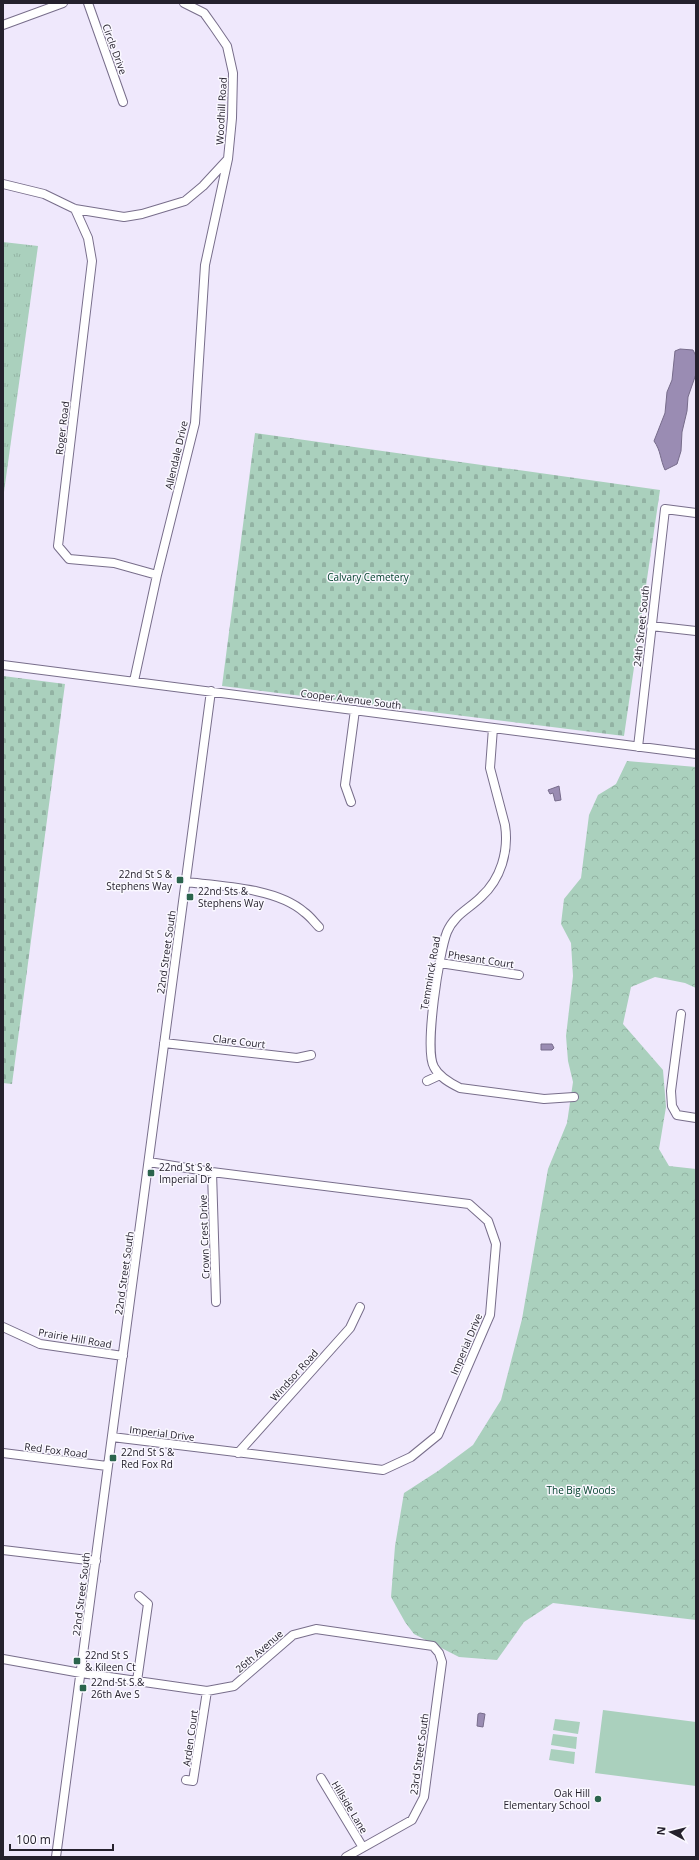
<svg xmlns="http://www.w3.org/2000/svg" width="699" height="1860" font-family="'Open Sans',sans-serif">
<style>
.grass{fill:url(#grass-tufts)}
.forest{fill:url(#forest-crowns)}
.cemetery{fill:url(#cemetery-stones)}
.pitch{fill:#aad0bd}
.water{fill:#9a8cb3;stroke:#776c8b}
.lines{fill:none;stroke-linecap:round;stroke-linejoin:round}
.minor-casing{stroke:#786e8b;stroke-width:10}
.minor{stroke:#fff;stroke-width:8}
.poi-dot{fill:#2b644d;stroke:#faf8ff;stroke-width:1.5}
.labels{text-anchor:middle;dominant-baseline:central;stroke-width:3;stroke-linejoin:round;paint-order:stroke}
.street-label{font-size:10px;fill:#25212d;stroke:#faf8ff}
.park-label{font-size:10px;fill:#00402b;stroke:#faf8ff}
.poi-label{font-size:10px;fill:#25212d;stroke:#faf8ff;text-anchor:start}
</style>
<defs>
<pattern id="grass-tufts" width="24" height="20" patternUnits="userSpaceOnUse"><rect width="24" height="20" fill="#aad0bd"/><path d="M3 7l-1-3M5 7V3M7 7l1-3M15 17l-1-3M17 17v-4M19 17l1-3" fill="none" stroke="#92b2a3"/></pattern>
<pattern id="forest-crowns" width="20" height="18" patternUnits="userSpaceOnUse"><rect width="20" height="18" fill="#aad0bd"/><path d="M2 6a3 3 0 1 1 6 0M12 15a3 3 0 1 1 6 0" fill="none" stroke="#92b2a3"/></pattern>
<pattern id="cemetery-stones" width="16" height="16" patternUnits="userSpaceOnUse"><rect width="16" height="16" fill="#aad0bd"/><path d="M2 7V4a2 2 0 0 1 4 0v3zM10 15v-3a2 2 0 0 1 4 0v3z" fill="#92b2a3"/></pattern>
</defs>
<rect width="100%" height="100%" fill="#efe8fc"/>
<path class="grass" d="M 3,242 L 38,246 L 3,499 Z"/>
<path class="forest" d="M 627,761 L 696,767 L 696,988 L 685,983 L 655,977 L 631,987 L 623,1024 L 663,1070 L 666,1107 L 659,1149 L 669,1166 L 696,1169 L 696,1620 L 553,1603 L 524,1622 L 497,1660 L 459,1657 L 414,1634 L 405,1622 L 391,1597 L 395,1546 L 404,1493 L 438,1471 L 473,1445 L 501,1400 L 522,1319 L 548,1169 L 567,1123 L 573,1082 L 568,1061 L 566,1036 L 573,976 L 571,943 L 561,924 L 564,899 L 581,878 L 589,815 L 598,795 L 616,784 Z"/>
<path class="cemetery" d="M 255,433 L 660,490 L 624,736 L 222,686 Z
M 3,676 L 65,684 L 12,1084 L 3,1083 Z"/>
<path class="pitch" d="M 603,1710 L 696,1722 L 696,1786 L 595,1773 Z
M 555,1719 L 580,1722 L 578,1734 L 553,1730 Z
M 553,1734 L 577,1737 L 576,1749 L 551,1745 Z
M 551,1749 L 575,1752 L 574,1764 L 549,1760 Z"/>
<path class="water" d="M 680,349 L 693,350 L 696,356 L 696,374 L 688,397 L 687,411 L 682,432 L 681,451 L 677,464 L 665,470 C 660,459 661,451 654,441 L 665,413 L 667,392 L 672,380 L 675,351 Z
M 559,786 L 561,800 L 555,801 L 553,793 L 550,794 L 548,790 Z
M 541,1044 L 552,1044 L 554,1048 L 552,1050 L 541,1050 Z
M 480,1713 L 485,1714 L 483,1727 L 477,1726 L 478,1714 Z"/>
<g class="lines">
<g class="minor-casing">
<path id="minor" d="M 88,3 L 123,102
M 3,25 L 63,3
M 3,184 L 44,194 L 75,209 L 124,217 L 142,214 L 185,201 L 203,186 L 228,159 L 232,118 L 233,73 L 227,46 L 214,27 L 204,13 L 184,3
M 75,209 L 88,238 L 92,261 L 58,546 L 69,559 L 114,563 L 157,575
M 651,626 L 696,631
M 3,665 L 696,754
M 134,681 L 157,575 L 195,423 L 205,265 L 228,159
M 493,728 L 490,768 L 505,825 C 509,851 501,879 481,897 C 469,909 454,915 447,932 C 439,952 424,1050 434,1067 C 439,1077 450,1083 460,1088 L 544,1099 L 574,1097
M 638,747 L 665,509 L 696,513
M 351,802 L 345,785 L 355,710
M 186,882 C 221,886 277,888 304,912 C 310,916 314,922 319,927
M 440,963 L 519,975
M 681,1014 L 671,1091 L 672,1106 L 677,1115 L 696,1118
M 164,1043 L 297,1058 L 311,1055
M 427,1081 L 440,1075
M 212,1172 L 216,1302
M 3,1327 L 40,1344 L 123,1356
M 112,1437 L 383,1470 L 411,1457 L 438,1435 L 490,1315 L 496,1244 L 488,1221 L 469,1204 L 212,1172 L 149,1162
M 3,1453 L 107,1466
M 238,1453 L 350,1328 L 360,1307
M 3,1550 L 96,1561
M 3,1659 L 81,1673 L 207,1691 L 234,1686 L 293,1635 L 316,1629 L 433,1646 L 439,1653 L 442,1662 L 424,1797 L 412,1820 L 346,1857
M 137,1681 L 148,1604 L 139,1596
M 321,1778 L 362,1846
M 186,1780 L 193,1781 L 207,1691
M 56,1857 L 211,691"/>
</g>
<use href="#minor" class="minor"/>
</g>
<g class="poi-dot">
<rect x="176" y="876" width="8" height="8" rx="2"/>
<rect x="186" y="893" width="8" height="8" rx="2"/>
<rect x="147" y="1169" width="8" height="8" rx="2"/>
<rect x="109" y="1454" width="8" height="8" rx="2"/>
<rect x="73" y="1657" width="8" height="8" rx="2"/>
<rect x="79" y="1684" width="8" height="8" rx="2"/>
<circle cx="598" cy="1799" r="4"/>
</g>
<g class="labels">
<g class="street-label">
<text transform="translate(115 49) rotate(70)">Circle Drive</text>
<text transform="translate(221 111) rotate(-87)">Woodhill Road</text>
<text transform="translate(62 428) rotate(-83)">Roger Road</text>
<text transform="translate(176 455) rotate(-77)">Allendale Drive</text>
<text transform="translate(641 626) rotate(-84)">24th Street South</text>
<text transform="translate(351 699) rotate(7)">Cooper Avenue South</text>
<text transform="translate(166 952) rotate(-82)">22nd Street South</text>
<text transform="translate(481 959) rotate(9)">Phesant Court</text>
<text transform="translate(430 973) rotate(-80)">Temminck Road</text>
<text transform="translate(239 1041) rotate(7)">Clare Court</text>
<text transform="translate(204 1237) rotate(-92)">Crown Crest Drive</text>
<text transform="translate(124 1273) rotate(-82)">22nd Street South</text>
<text transform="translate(75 1338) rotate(10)">Prairie Hill Road</text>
<text transform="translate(466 1344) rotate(-67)">Imperial Drive</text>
<text transform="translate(294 1375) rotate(-48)">Windsor Road</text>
<text transform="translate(162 1433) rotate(7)">Imperial Drive</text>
<text transform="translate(56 1450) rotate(7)">Red Fox Road</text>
<text transform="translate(81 1594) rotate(-83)">22nd Street South</text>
<text transform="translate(259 1651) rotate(-41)">26th Avenue</text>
<text transform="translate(190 1738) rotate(-82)">Arden Court</text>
<text transform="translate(419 1754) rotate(-82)">23rd Street South</text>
<text transform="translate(350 1807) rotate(59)">Hillside Lane</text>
</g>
<g class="park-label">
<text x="368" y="577">Calvary Cemetery</text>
<text x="581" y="1490">The Big Woods</text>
</g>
<g class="poi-label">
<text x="172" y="874" text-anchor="end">22nd St S &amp;<tspan x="172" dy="12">Stephens Way</tspan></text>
<text x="198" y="891">22nd Sts &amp;<tspan x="198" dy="12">Stephens Way</tspan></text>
<text x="159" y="1167">22nd St S &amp;<tspan x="159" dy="12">Imperial Dr</tspan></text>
<text x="121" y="1452">22nd St S &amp;<tspan x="121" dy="12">Red Fox Rd</tspan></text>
<text x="85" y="1655">22nd St S<tspan x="85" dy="12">&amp; Kileen Ct</tspan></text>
<text x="91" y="1682">22nd St S &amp;<tspan x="91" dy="12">26th Ave S</tspan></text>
<text x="590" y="1793" text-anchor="end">Oak Hill<tspan x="590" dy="12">Elementary School</tspan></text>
</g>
</g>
<rect width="699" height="1860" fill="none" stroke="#25212d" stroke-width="8"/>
<g transform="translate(671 1832) rotate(277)" stroke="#faf8ff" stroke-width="3" paint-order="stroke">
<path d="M0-3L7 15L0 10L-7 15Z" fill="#25212d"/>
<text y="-6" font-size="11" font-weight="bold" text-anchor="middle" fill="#25212d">N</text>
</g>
<path d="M10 1844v6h103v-6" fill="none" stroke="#25212d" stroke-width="2"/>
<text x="16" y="1844" font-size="12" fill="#25212d" stroke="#faf8ff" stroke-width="3" paint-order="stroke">100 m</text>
</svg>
